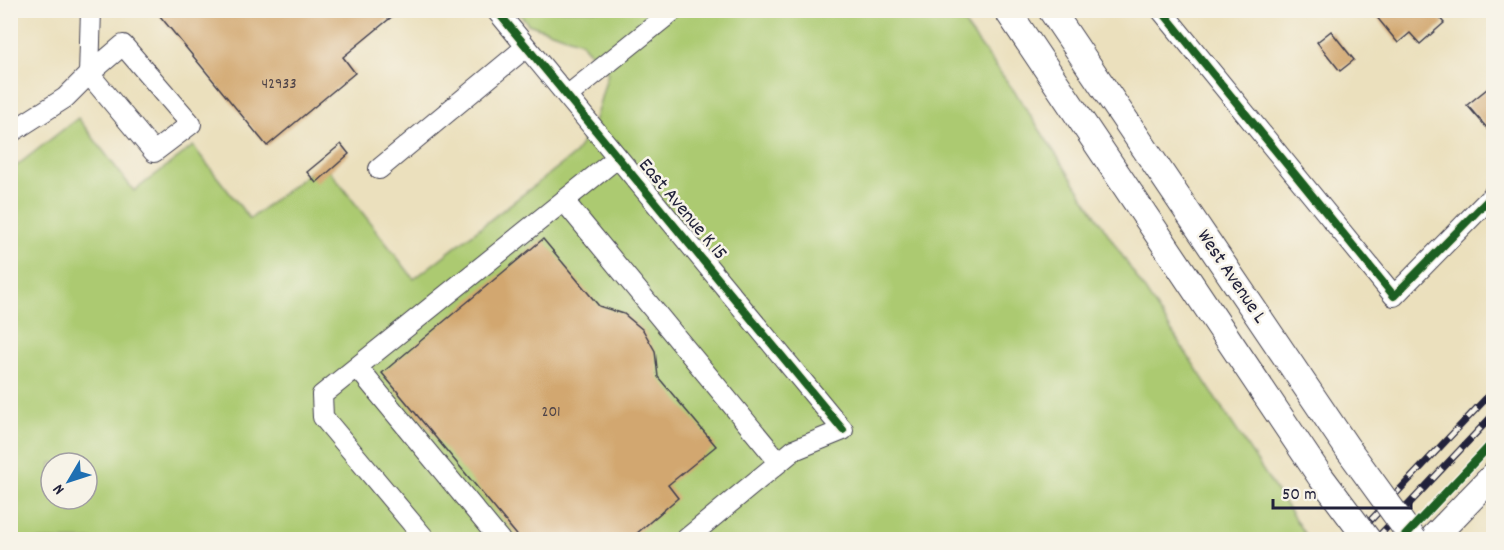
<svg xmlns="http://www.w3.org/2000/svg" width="1504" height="550" font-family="Dekko,sans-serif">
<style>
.green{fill:#acca71;stroke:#677656;stroke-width:1.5;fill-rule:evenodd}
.building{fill:#d2a770}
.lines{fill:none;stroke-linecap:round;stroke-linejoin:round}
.minor-casing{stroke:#403e4e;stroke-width:22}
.major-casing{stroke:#403e4e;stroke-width:28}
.minor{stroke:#fff;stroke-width:20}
.major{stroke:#fff;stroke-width:26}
.rail-casing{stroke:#22223b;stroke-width:7}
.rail{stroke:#f7f3e8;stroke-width:4.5;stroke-dasharray:14;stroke-linecap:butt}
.major-bridge-casing{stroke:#403e4e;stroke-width:28;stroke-linecap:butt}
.major-bridge{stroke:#fff;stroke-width:26}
.cycleway-casing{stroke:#f7f3e8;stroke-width:11}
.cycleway{stroke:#1b5e20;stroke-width:8}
.labels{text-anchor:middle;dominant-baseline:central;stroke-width:5;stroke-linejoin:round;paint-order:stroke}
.number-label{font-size:16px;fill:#4e4348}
.street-label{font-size:20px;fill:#22223b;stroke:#f7f3e8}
</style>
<rect width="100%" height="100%" fill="#f7f3e8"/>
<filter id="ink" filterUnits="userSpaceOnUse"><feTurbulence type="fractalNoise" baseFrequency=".0167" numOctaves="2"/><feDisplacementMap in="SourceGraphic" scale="12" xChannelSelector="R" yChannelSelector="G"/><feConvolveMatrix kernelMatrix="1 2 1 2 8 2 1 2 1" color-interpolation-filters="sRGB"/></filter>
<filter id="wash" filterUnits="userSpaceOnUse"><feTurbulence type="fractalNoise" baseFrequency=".008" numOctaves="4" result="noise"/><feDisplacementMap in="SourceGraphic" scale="24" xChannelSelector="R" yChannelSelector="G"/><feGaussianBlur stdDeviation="1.35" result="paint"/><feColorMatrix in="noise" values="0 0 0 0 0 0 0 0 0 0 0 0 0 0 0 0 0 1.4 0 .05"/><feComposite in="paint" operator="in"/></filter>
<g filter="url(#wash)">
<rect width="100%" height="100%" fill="#ebe0bd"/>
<path class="green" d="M 517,10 L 955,11 L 1017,95 L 1308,539 L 11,540 L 11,170 L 78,118 L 134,191 L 193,146 L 250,219 L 323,162 L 414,279 L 575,154 L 595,119 L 608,73 L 581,42 L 528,24 ZM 51,463 L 87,463 L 87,499 L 51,499 Z"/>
<g id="blocks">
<path class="building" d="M 155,10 L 400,10 L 343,57 L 355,73 L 267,146 Z
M 1371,10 L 1433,10 L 1444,23 L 1420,44 L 1410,33 L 1398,43 Z
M 1331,31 L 1354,60 L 1340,71 L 1317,42 Z
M 1487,89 L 1494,96 L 1494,136 L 1467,105 Z
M 341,144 L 349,154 L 316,183 L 307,172 Z
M 543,239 L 599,306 L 624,314 L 643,330 L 655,351 L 658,377 L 716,446 L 668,485 L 678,498 L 629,540 L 521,540 L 382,373 Z"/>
</g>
</g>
<g filter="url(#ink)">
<use href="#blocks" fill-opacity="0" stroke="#403e4e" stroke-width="1.5"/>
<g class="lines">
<g class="minor-casing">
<path id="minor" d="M 496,10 L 843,430 L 794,450 L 685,540
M 1161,10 L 1394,296 L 1494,194
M 123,45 L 191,124 L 154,152 L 89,74 Z
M 567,96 L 674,10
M 10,133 L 65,98 L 89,74 L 91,10
M 379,169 L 526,47
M 564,201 L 779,462
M 357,367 L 500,540
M 426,540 L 323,417 L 322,395 L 617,158"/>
</g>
<g class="major-casing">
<path id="major" d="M 1007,10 L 1320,476
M 1051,10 L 1348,449
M 1431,540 L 1494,475"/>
</g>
<use href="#minor" class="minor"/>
<use href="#major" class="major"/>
<g class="rail-casing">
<path id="rail" d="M 1352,540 L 1494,390
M 1375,540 L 1494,414"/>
</g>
<use href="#rail" class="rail"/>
<g class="major-bridge-casing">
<path id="major-bridge" d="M 1348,449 L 1414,540
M 1320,476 L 1368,540"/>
</g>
<use href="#major-bridge" class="major-bridge"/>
<g class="cycleway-casing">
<path id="cycleway" d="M 496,10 L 843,430
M 1161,10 L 1394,296 L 1494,194
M 1401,540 L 1494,441"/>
</g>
<use href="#cycleway" class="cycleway"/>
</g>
</g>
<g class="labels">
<g class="number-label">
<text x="279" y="84">42933</text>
<text x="551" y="412">201</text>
</g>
<g class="street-label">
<text transform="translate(682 210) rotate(50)">East Avenue K 15</text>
<text transform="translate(1231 277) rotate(56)">West Avenue L</text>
</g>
</g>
<rect width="1504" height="550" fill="none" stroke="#f7f3e8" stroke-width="36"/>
<g transform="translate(69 481) rotate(231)"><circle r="28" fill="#f7f3e8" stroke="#a29fa3" stroke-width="1.5"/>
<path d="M0-4.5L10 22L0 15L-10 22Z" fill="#1f6fb2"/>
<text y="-9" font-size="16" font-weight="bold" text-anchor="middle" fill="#22223b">N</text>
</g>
<path d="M1273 499v9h138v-9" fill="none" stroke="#22223b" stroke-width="3"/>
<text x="1282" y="499" font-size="18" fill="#22223b" stroke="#f7f3e8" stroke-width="4.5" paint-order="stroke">50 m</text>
</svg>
